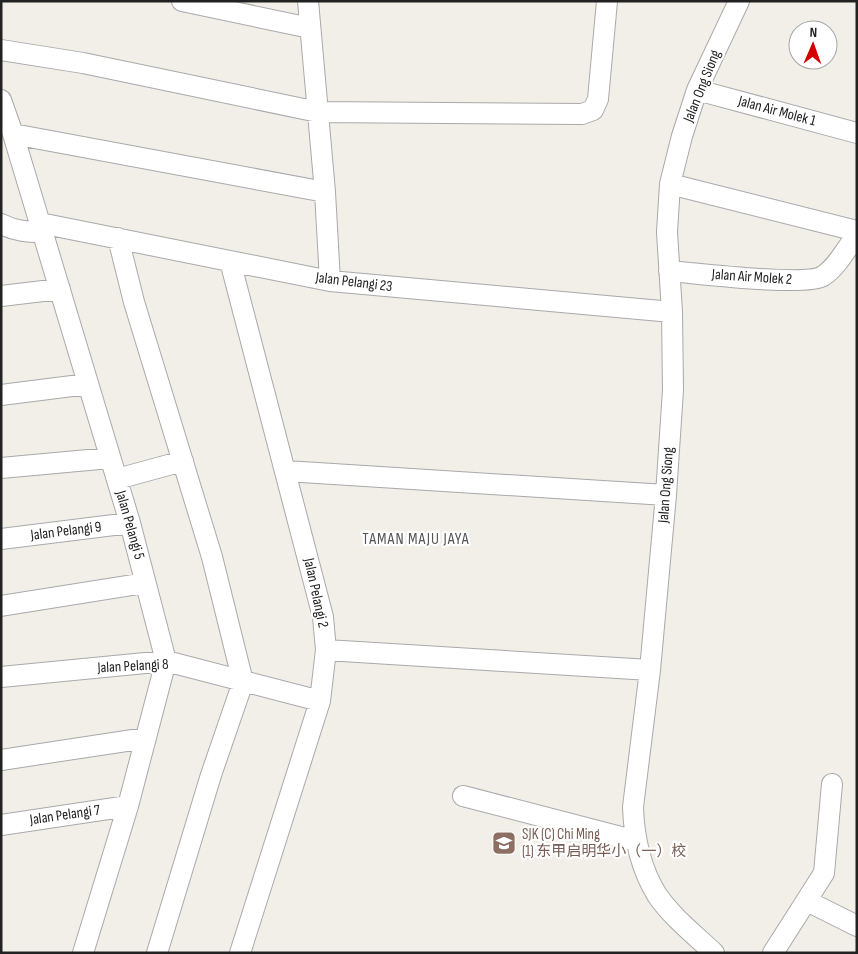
<svg xmlns="http://www.w3.org/2000/svg" width="858" height="954" font-family="'Sofia Sans Condensed','Noto Sans SC',sans-serif">
<style>
.lines{fill:none;stroke-linecap:round;stroke-linejoin:round}
.minor-casing{stroke:#a9a9a9;stroke-width:22}
.minor{stroke:#fff;stroke-width:20}
.labels{text-anchor:middle;dominant-baseline:central;stroke-width:4.5;stroke-linejoin:round;paint-order:stroke}
.street-label{font-size:15px;fill:#222;stroke:#fff}
.education-label{font-size:15px;fill:#785e54;stroke:#fff;text-anchor:start}
.neighbourhood-label{font-size:16px;letter-spacing:1px;fill:#555;stroke:#fff}
</style>
<rect width="100%" height="100%" fill="#f2efe9"/>
<g class="lines">
<g class="minor-casing">
<path id="minor" d="M 182,1 L 310,28
M 308,1 L 325,192 L 330,281
M 1,50 L 83,63 L 318,112 L 582,114 L 593,110 L 598,99 L 607,1
M 697,90 L 857,133
M 1,100 L 13,134 L 130,523 L 166,661 L 128,806 L 83,953
M 13,134 L 325,192
M 670,184 L 857,231
M 40,223 L 330,281 L 672,312
M 1,224 C 15,231 27,232 43,232
M 118,238 L 134,302 L 212,557 L 243,682 L 211,775 L 157,953
M 230,261 L 323,617 L 326,650 L 320,701 L 240,953
M 669,271 C 696,273 805,287 823,276 C 837,267 847,248 857,234
M 1,296 L 60,289
M 1,395 L 88,384
M 1,468 L 110,458
M 286,471 L 666,495
M 117,479 L 183,461
M 1,539 L 130,523
M 1,606 L 145,583
M 326,650 L 650,670
M 1,677 L 166,661 L 320,701
M 1,760 L 146,738
M 463,796 L 636,841
M 1,825 L 128,806
M 807,901 L 857,926
M 714,953 C 695,935 672,917 657,895 C 641,869 634,837 633,807 L 650,670 L 666,495 L 673,390 L 672,312 L 667,232 L 670,184 L 682,136 L 697,90 L 739,1
M 773,953 L 824,873 L 832,784"/>
</g>
<use href="#minor" class="minor"/>
</g>
<defs>
<g id="school-square" transform="scale(1.25)"><rect x="-9" y="-9" width="18" height="18" rx="4" fill="#8d6e63" stroke="#fff"/><path d="M0-5L7-2L0 1L-7-2ZM-4 1L0 2.5L4 1V4Q0 6-4 4Z" fill="#fff"/></g>
</defs>
<g fill-rule="evenodd">
<use href="#school-square" x="504" y="843"/>
</g>
<g class="labels">
<g class="street-label">
<text transform="translate(702 86) rotate(-68)">Jalan Ong Siong</text>
<text transform="translate(777 111) rotate(15)">Jalan Air Molek 1</text>
<text transform="translate(752 277) rotate(4)">Jalan Air Molek 2</text>
<text transform="translate(354 282) rotate(7)">Jalan Pelangi 23</text>
<text transform="translate(666 485) rotate(-86)">Jalan Ong Siong</text>
<text transform="translate(130 525) rotate(74)">Jalan Pelangi 5</text>
<text transform="translate(66 531) rotate(-7)">Jalan Pelangi 9</text>
<text transform="translate(316 593) rotate(78)">Jalan Pelangi 2</text>
<text transform="translate(133 666) rotate(-3)">Jalan Pelangi 8</text>
<text transform="translate(65 815) rotate(-8)">Jalan Pelangi 7</text>
</g>
<g class="education-label">
<text x="522" y="834">SJK (C) Chi Ming<tspan x="522" dy="17">(1) 东甲启明华小（一）校</tspan></text>
</g>
<g class="neighbourhood-label">
<text x="416" y="539">TAMAN MAJU JAYA</text>
</g>
</g>
<rect width="858" height="954" fill="none" stroke="#222222" stroke-width="5"/>
<g transform="translate(813 45) rotate(2)"><circle r="24" fill="#ffffff" stroke="#a7a7a7"/>
<path d="M0-4L9 19L0 12L-9 19Z" fill="#d40000"/>
<text y="-8" font-size="14" font-weight="bold" text-anchor="middle" fill="#222222">N</text>
</g>
</svg>
